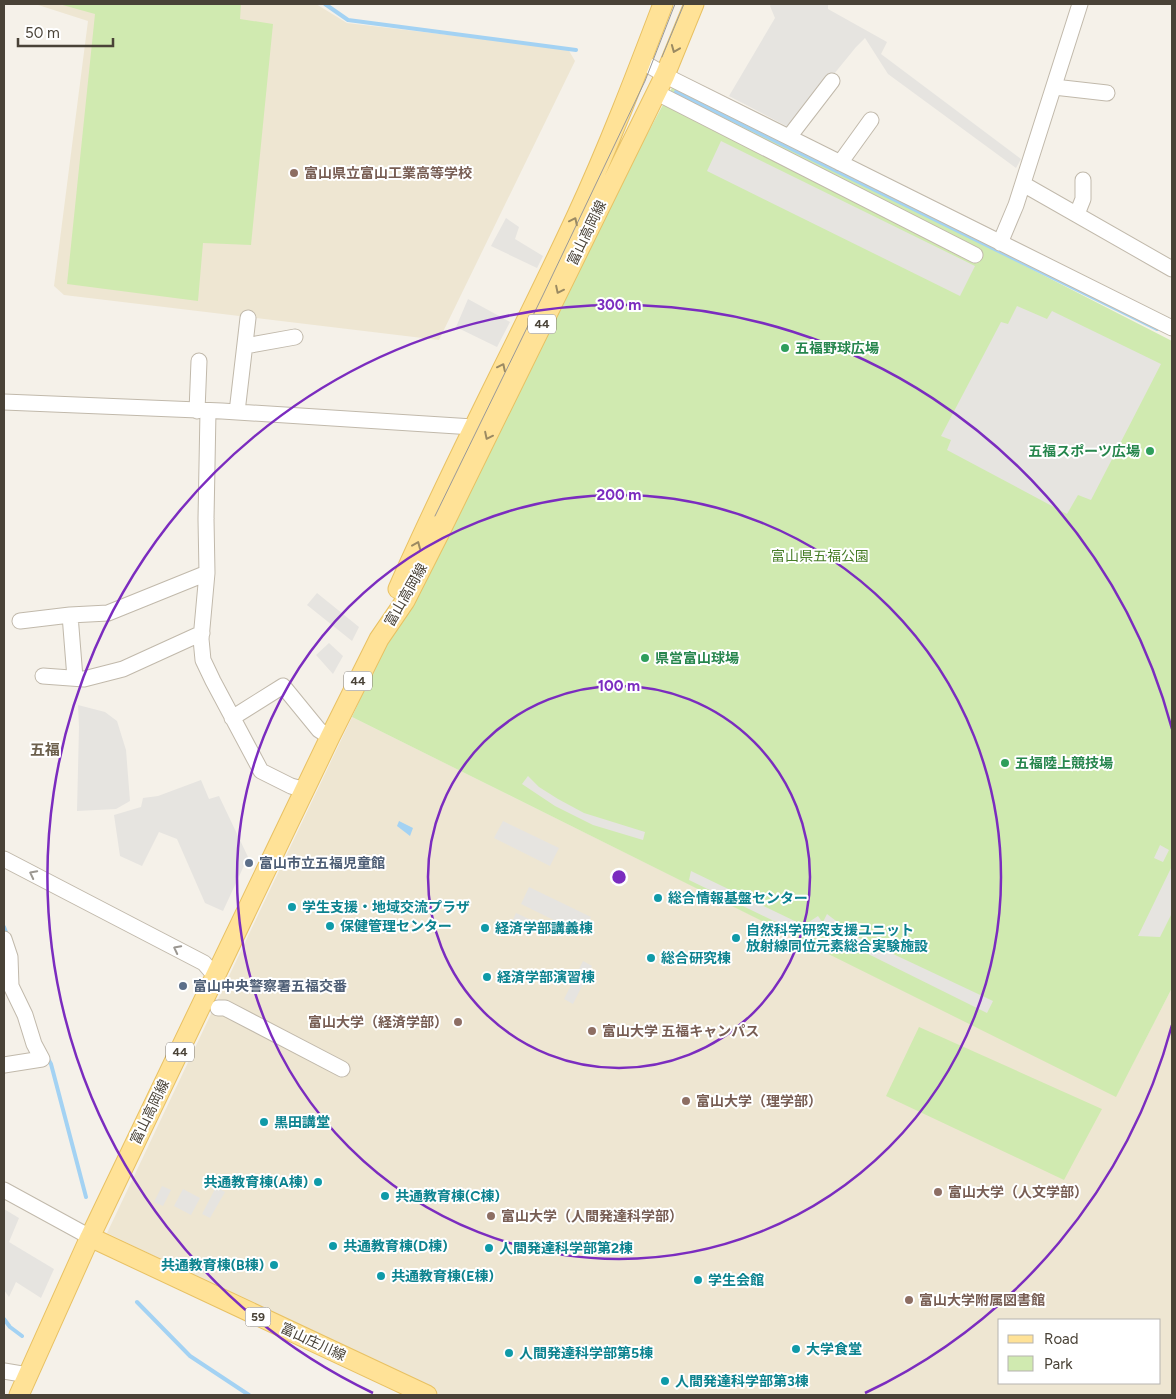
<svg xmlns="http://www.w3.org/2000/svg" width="1176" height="1399" font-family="Figtree,'Noto Sans JP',sans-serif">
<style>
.education{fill:#eee6d2;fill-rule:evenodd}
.green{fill:#d0eab0}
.parking{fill:#e6e4e0}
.water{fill:#a3d2f3}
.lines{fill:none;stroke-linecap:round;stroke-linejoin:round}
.stream{stroke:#a3d2f3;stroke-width:4}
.minor-casing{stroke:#c1b9ab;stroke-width:17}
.major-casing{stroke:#e8c163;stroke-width:21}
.minor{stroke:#fff;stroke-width:15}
.major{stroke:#ffe297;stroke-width:19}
.tram{stroke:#989898;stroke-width:1}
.oneway{stroke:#9b8a62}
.oneway2{stroke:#9b9791}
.ring{fill:none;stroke:#7b2cbf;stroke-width:2.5}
.education-dot{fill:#8d6e63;stroke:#fff;stroke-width:2}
.leisure-dot{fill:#2e9e5b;stroke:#fff;stroke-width:2}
.service-dot{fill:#5c6f8a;stroke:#fff;stroke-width:2}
.culture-dot{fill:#0f9aa8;stroke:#fff;stroke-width:2}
.labels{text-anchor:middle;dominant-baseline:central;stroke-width:4;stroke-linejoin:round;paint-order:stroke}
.shield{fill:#fff;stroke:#807b73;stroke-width:1}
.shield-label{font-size:12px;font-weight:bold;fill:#494237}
.education-label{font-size:14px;font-weight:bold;fill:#785e54;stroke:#fff;text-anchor:start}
.street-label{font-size:14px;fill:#494237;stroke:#fff}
.leisure-label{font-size:14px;font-weight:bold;fill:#27864d;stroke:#fff;text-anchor:start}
.park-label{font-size:14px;fill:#477d27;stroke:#fff}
.service-label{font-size:14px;font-weight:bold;fill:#4e5e75;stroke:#fff;text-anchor:start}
.culture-label{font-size:14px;font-weight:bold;fill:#0d838f;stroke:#fff;text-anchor:start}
.neighbourhood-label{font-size:15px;font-weight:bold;fill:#6c604d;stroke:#fff}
.centre{fill:#7b2cbf;stroke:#fff;stroke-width:2.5}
.ring-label{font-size:15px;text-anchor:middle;font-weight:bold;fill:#7b2cbf;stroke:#fff;stroke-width:4;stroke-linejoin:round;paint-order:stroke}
</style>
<rect width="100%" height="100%" fill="#f5f1e9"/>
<path class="education" d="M 35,4 L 316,4 L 347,23 L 568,49 L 575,61 L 439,340 L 64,295 L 54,286 L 88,21 Z
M 352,717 L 1116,1096 L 1172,988 L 1172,1395 L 441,1395 L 107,1233 ZM 1000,1320 L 1160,1320 L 1160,1383 L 1000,1383 Z"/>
<path class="green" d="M 59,4 L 241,4 L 240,19 L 273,24 L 251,245 L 203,243 L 198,301 L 67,284 L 95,14 Z
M 673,86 L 1172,341 L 1172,988 L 1116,1097 L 352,717 L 405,601 L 508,394 Z
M 919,1027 L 1102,1109 L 1064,1180 L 886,1096 Z"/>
<path class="parking" d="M 771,4 L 828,4 L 828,9 L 887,42 L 881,54 L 1021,159 L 1016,168 L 888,74 L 865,38 L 856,47 L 790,128 L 729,96 L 775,18 L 770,6 Z
M 721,141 L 975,266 L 960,296 L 707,171 Z
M 506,218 L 519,227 L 515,239 L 543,256 L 537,268 L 491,246 Z
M 468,299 L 510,322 L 497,347 L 456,327 Z
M 1017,306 L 1047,319 L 1052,311 L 1161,364 L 1091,500 L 1078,495 L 1067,514 L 947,450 L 951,440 L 941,436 L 1001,322 L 1008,324 Z
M 317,593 L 359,627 L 352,641 L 307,605 Z
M 329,643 L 343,656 L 333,674 L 316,655 Z
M 78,705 L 105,712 L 117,721 L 126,750 L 130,801 L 116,809 L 77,811 L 79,727 Z
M 528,776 L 539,787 L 558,799 L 584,813 L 645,832 L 643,840 L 593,825 L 555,806 L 522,784 Z
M 201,780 L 209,799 L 219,796 L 248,857 L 223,911 L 205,903 L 177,839 L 159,832 L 142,866 L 120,856 L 114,815 L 141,807 L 143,798 L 158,796 Z
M 503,821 L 559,848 L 550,866 L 494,838 Z
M 1160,845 L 1169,850 L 1163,862 L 1154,858 Z
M 1172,866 L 1172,913 L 1160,937 L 1138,936 Z
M 691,871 L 805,926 L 801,934 L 689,880 Z
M 529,887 L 591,917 L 582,934 L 521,904 Z
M 516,913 L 531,920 L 526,931 L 511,924 Z
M 827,914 L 857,937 L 993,1001 L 987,1013 L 840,940 L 823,922 Z
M 818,916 L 825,926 L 813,934 L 806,924 Z
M 583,961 L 592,966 L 573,1004 L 564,999 Z
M 162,1186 L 171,1190 L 163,1206 L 154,1202 Z
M 216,1187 L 225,1192 L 210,1218 L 202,1214 Z
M 183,1189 L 200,1198 L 191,1215 L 174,1206 Z
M 4,1209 L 19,1218 L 9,1242 L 54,1269 L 41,1298 L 16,1282 L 9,1297 L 4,1290 Z"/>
<path class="water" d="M 399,821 L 413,828 L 410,836 L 397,826 Z"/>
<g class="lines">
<path class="stream" d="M 325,4 L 348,20 L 576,50
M 676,92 L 1157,329
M 4,927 L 7,935
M 47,1057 L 51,1064 L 86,1197
M 137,1302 L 190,1356 L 249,1395
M 4,1319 L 10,1327 L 22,1336"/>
<g class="minor-casing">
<path id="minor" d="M 641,61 L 674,80 L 1172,328
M 1054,87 L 1107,93
M 665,97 L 975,255
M 789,137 L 832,81
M 840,163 L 871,120
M 1023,184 L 1172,269
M 1077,214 L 1083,199 L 1083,180
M 1000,243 L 1016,205 L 1080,4
M 245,346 L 295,337
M 4,402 L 222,411 L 473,427
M 197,411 L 199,361
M 208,411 L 206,519 L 207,573 L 201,639 L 203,660 L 213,681 L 261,771 L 291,786 L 305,790
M 237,412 L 248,318
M 70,615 L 75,678
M 20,621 L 70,615 L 108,613 L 207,573
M 43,676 L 84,679 L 123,669 L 202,633
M 232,718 L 283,686 L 319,730 L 330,737
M 4,859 L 204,963 L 216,977
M 4,939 L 10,957 L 11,986 L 25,1015 L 34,1044 L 42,1059 L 4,1065
M 218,1008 L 225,1008 L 342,1069
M 4,1190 L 90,1237
M 4,1371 L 28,1375"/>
</g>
<g class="major-casing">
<path id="major" d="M 398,589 C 453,463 518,342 576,217 C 608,148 636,75 663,4
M 90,1237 L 427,1395
M 19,1395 L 90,1237 L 330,737 L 379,639 L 405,601 L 440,532 L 665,75 L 694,4"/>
</g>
<use href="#minor" class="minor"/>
<use href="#major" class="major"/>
<path class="tram" d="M 662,57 L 684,4
M 435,516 L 543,295 L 645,81 L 675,4"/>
</g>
<defs><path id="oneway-chevron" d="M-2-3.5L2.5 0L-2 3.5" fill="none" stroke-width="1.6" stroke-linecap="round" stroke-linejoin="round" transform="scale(1.25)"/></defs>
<g class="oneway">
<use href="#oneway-chevron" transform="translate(675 49) rotate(112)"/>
<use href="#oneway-chevron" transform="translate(574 221) rotate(-64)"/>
<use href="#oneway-chevron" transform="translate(559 290) rotate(116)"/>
<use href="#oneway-chevron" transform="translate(502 367) rotate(-64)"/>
<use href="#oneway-chevron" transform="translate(488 436) rotate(116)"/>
<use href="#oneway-chevron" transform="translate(417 545) rotate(-67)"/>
</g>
<g class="oneway2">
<use href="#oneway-chevron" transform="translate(33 874) rotate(-153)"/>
<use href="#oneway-chevron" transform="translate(177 949) rotate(-153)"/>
</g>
<g class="ring">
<circle cx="619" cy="877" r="191"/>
<circle cx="619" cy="877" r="382"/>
<path d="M1172 1025A572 572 0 0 1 865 1393M373 1393A572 572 0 1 1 1172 729"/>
</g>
<g class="education-dot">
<circle cx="294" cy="173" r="5"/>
<circle cx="458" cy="1022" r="5"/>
<circle cx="592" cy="1031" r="5"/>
<circle cx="686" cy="1101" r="5"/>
<circle cx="938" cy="1192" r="5"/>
<circle cx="491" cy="1216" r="5"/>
<circle cx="909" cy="1300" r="5"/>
</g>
<g class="leisure-dot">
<circle cx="785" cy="348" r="5"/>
<circle cx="1150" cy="451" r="5"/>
<circle cx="645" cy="658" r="5"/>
<circle cx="1005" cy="763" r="5"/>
</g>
<g class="service-dot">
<circle cx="249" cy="863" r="5"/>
<circle cx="183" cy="986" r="5"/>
</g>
<g class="culture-dot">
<circle cx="658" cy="898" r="5"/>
<circle cx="292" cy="907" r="5"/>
<circle cx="330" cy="926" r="5"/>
<circle cx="485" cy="928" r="5"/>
<circle cx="736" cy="938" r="5"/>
<circle cx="651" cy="958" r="5"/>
<circle cx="487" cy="977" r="5"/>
<circle cx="264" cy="1122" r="5"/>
<circle cx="318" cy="1182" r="5"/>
<circle cx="385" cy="1196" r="5"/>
<circle cx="333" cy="1246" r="5"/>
<circle cx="489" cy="1248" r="5"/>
<circle cx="274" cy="1265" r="5"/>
<circle cx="381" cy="1276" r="5"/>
<circle cx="698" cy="1280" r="5"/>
<circle cx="796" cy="1349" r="5"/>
<circle cx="509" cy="1353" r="5"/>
<circle cx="665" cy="1381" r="5"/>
</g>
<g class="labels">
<g class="shield">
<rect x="528" y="314.5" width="28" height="19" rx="4"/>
<rect x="344" y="671.5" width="28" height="19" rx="4"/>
<rect x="166" y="1042.5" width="28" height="19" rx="4"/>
<rect x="245.5" y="1307.5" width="25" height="19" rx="4"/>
</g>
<g class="shield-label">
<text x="542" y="324">44</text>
<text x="358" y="681">44</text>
<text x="180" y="1052">44</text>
<text x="258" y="1317">59</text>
</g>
<g class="education-label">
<text x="304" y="173">富山県立富山工業高等学校</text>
<text x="448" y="1022" text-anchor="end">富山大学（経済学部）</text>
<text x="602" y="1031">富山大学 五福キャンパス</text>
<text x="696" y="1101">富山大学（理学部）</text>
<text x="948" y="1192">富山大学（人文学部）</text>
<text x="501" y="1216">富山大学（人間発達科学部）</text>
<text x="919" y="1300">富山大学附属図書館</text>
</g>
<g class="street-label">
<text transform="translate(587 233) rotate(-64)">富山高岡線</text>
<text transform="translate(406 595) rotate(-60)">富山高岡線</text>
<text transform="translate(150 1112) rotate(-64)">富山高岡線</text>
<text transform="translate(313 1342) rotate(25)">富山庄川線</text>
</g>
<g class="leisure-label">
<text x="795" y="348">五福野球広場</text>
<text x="1140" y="451" text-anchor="end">五福スポーツ広場</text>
<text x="655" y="658">県営富山球場</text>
<text x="1015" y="763">五福陸上競技場</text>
</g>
<g class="park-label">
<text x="820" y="556">富山県五福公園</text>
</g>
<g class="service-label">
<text x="259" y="863">富山市立五福児童館</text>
<text x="193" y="986">富山中央警察署五福交番</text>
</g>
<g class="culture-label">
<text x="668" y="898">総合情報基盤センター</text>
<text x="302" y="907">学生支援・地域交流プラザ</text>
<text x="340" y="926">保健管理センター</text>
<text x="495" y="928">経済学部講義棟</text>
<text x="746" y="930">自然科学研究支援ユニット<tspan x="746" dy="16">放射線同位元素総合実験施設</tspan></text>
<text x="661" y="958">総合研究棟</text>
<text x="497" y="977">経済学部演習棟</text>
<text x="274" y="1122">黒田講堂</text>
<text x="308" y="1182" text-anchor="end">共通教育棟(A棟)</text>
<text x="395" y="1196">共通教育棟(C棟)</text>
<text x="343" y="1246">共通教育棟(D棟)</text>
<text x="499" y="1248">人間発達科学部第2棟</text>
<text x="264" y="1265" text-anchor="end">共通教育棟(B棟)</text>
<text x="391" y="1276">共通教育棟(E棟)</text>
<text x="708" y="1280">学生会館</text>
<text x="806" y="1349">大学食堂</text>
<text x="519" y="1353">人間発達科学部第5棟</text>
<text x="675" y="1381">人間発達科学部第3棟</text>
</g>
<g class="neighbourhood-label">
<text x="45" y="750">五福</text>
</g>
</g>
<circle cx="619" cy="877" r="8" class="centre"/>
<g class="ring-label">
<text x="619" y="310">300 m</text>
<text x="619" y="500">200 m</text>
<text x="619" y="691">100 m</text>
</g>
<rect width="1176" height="1399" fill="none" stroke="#494237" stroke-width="10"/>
<rect x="998" y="1319" width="162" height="65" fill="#ffffff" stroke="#b6b3af"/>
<rect x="1008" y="1335" width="25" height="8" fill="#ffe297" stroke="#b6b3af"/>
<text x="1044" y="1344" font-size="15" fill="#494237">Road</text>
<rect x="1008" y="1356" width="25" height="15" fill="#d0eab0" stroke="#b6b3af"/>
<text x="1044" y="1369" font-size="15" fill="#494237">Park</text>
<path d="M18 38v8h95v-8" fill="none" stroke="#494237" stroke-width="2.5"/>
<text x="25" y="38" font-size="15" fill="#494237" stroke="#ffffff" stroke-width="4" paint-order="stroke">50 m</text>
</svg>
